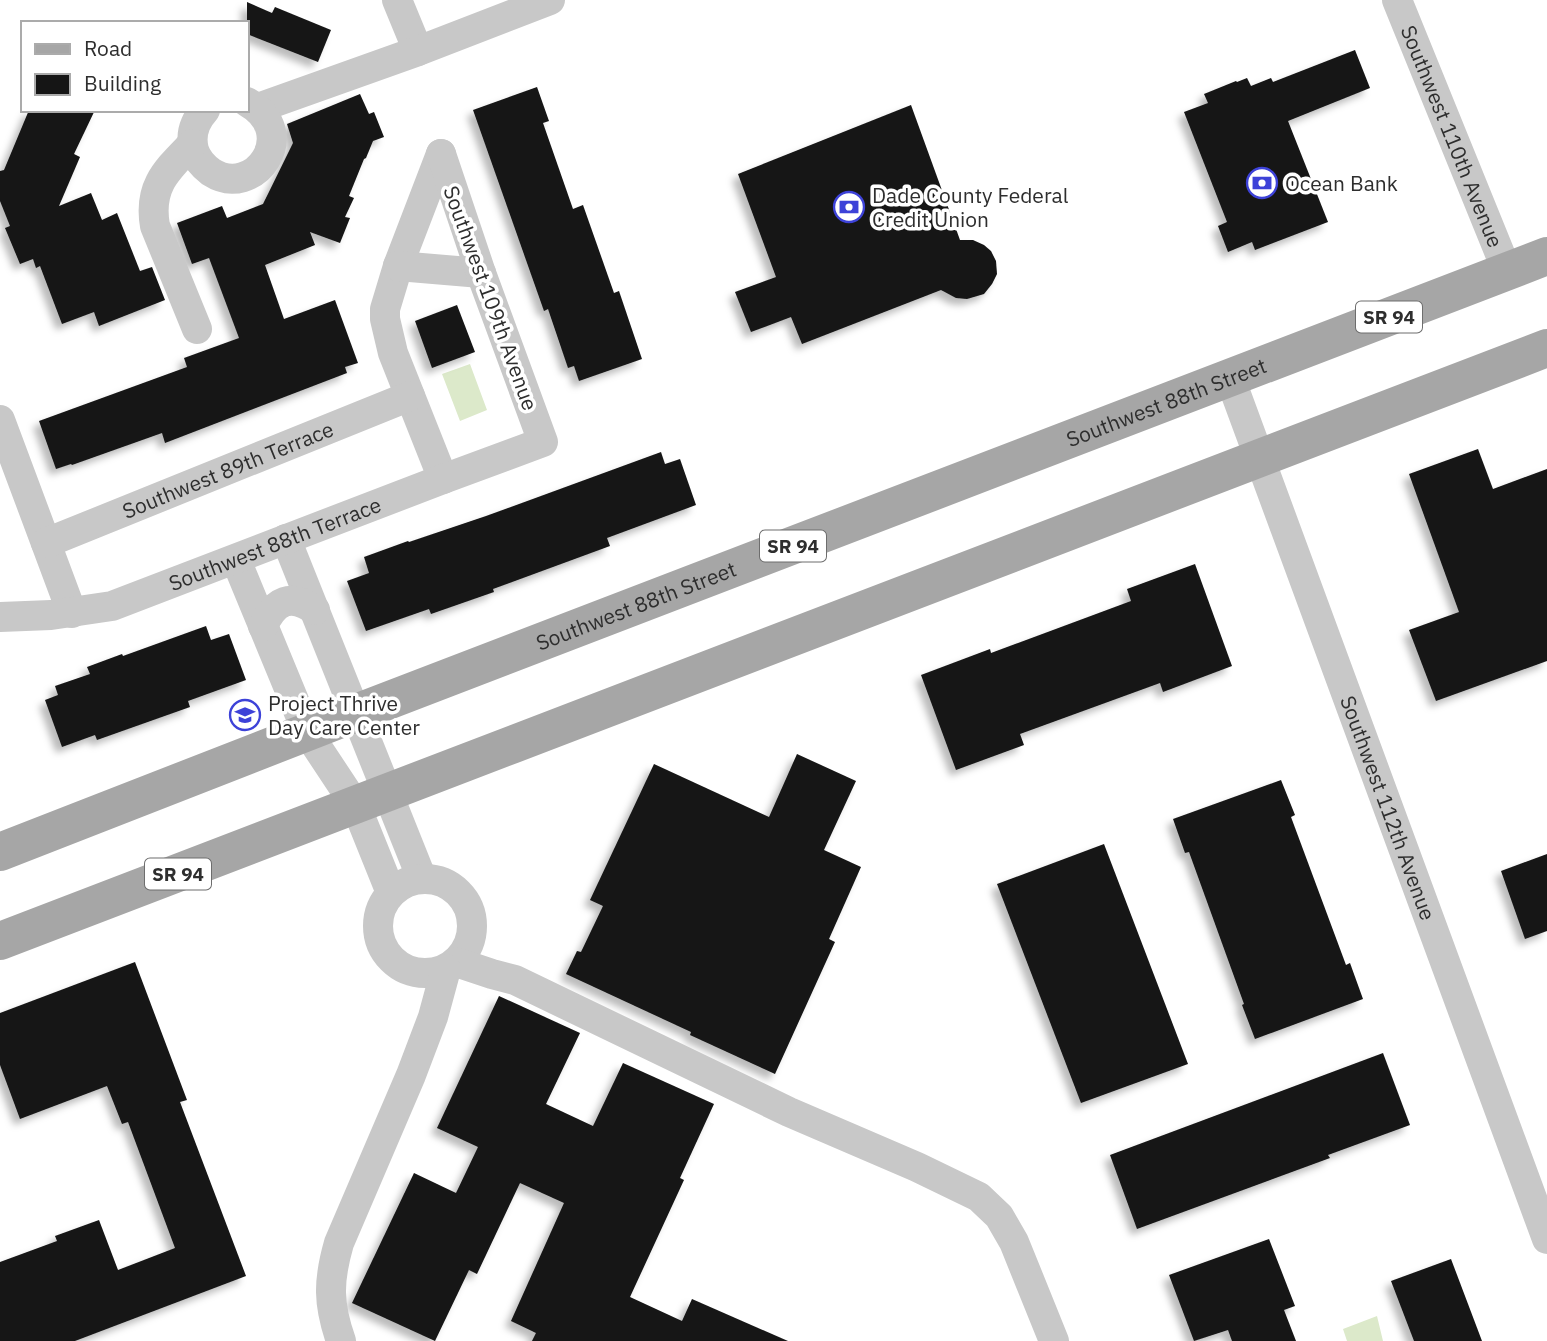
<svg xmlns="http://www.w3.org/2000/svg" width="1547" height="1341" font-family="'IBM Plex Sans',sans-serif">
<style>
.water{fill:#dce9ca}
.building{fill:#151515;filter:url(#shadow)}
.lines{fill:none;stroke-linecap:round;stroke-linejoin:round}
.street{stroke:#c8c8c8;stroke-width:30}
.primary{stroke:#a6a6a6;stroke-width:38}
.labels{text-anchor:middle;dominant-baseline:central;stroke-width:7;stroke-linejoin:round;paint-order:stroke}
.shield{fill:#fff;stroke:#6d6d6d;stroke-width:2}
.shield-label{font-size:19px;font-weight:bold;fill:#2e2e2e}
.street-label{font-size:21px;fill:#2e2e2e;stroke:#fff}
.poi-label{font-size:21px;fill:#2e2e2e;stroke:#fff;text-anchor:start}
</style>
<defs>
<filter id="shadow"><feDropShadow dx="-6" dy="6" stdDeviation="3.5" flood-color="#0004"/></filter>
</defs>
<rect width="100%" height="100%" fill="#fff"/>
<path class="water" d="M 470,364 L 487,410 L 460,421 L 442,374 Z
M 1377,1316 L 1383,1341 L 1347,1341 L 1343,1329 Z"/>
<path class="building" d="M 247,2 L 272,13 L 275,7 L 331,30 L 318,62 L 247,34 Z
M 1355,50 L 1370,88 L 1288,121 L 1328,222 L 1255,250 L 1252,242 L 1228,252 L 1218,226 L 1227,222 L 1184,112 L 1208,103 L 1204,94 L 1236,81 L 1237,82 L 1247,78 L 1251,86 L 1271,78 L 1273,82 Z
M 537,87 L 549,121 L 543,123 L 573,209 L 583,205 L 614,293 L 619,291 L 642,359 L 579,381 L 574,366 L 568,368 L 548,309 L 544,311 L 473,110 Z
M 360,94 L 369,114 L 374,112 L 384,137 L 373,141 L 366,158 L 364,159 L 349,196 L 354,198 L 345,217 L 350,218 L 340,243 L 310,232 L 315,245 L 265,265 L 284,319 L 335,300 L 358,363 L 345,367 L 347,373 L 165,443 L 162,433 L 72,465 L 71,464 L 56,469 L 39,421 L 187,367 L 184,358 L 239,338 L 209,258 L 192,264 L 177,223 L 222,206 L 227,218 L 263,204 L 293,143 L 287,124 Z
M 911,105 L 960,240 L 973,240 L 984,245 L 991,251 L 996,261 L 997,274 L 992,284 L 984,294 L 967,299 L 956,298 L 941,290 L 802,344 L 791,317 L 751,332 L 735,292 L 776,277 L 738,174 Z
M 29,110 L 95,110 L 74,154 L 80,157 L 59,206 L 91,193 L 102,220 L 117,213 L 140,271 L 152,267 L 165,300 L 99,326 L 94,312 L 62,324 L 40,266 L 36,268 L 33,259 L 20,264 L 5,228 L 10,226 L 0,201 L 0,171 L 4,170 Z
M 457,305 L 475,352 L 432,368 L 415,321 Z
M 1478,449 L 1493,489 L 1547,469 L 1547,661 L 1436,701 L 1409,630 L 1459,612 L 1409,474 Z
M 661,452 L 665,464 L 680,459 L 696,505 L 607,538 L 610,546 L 493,589 L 494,592 L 431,614 L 429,609 L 366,631 L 347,581 L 369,573 L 364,557 L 408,541 L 409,542 L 486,516 Z
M 1195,564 L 1232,666 L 1163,692 L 1160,683 L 1020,734 L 1024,745 L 956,770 L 921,675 L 990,649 L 991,653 L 1131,601 L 1127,589 Z
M 206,626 L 211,640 L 229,634 L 246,680 L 188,701 L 190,707 L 97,740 L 95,735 L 62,747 L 45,700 L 58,695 L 55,686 L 90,674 L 87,667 L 122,654 L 123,656 Z
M 797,754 L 856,781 L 824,850 L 861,867 L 829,939 L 835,942 L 775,1074 L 690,1035 L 691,1032 L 566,974 L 577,951 L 581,952 L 603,906 L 590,900 L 654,764 L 769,817 Z
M 1281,780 L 1295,815 L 1291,817 L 1346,965 L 1350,963 L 1363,999 L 1255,1039 L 1242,1005 L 1244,1004 L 1189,852 L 1185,853 L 1173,819 Z
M 1104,844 L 1188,1064 L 1081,1103 L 997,884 Z
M 1547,854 L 1547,931 L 1525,939 L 1501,871 Z
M 135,962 L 187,1100 L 180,1102 L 246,1276 L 75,1341 L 0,1341 L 0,1262 L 57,1241 L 55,1236 L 99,1220 L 118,1270 L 175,1248 L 128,1122 L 122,1124 L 107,1086 L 20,1119 L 0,1065 L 0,1013 Z
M 499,996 L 580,1033 L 546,1104 L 593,1126 L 623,1063 L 714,1104 L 680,1178 L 684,1180 L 630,1297 L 682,1321 L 692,1299 L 788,1341 L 532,1341 L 536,1333 L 511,1321 L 564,1203 L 520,1183 L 477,1274 L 469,1270 L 435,1341 L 352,1303 L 414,1173 L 456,1193 L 478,1147 L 437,1128 Z
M 1383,1053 L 1410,1125 L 1328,1155 L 1330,1158 L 1137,1229 L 1110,1155 Z
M 1269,1239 L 1295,1306 L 1284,1310 L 1296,1341 L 1232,1341 L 1228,1330 L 1194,1341 L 1169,1275 Z
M 1451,1259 L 1482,1341 L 1414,1341 L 1391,1281 Z"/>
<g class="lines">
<g class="street">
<path d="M 397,0 L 418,51"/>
<path id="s1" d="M 1397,0 L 1507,271"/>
<path d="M 258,108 L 418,51 L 550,0"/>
<path d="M 205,110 C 194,122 190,135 194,150 C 197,160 203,166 211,172 C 254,200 302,133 247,102"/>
<path d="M 192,144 C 167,170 148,186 155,226 L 197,329"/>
<path d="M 441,154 L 398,266 L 385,309 L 385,319 L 393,353 L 443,479"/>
<path d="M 398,266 L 481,273"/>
<path id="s2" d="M 1230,378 L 1547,1239"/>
<path d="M 0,420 L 72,613"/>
<path d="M 286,539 L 422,879"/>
<path id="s3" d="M 46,543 L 410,396"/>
<path d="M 236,560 L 307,732 L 356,806 L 391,893"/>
<path id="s4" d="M 0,617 L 51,615 L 112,606 L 443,479 L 543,442 L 481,273 L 441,154"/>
<path d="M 263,626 C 275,600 291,593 315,610"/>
<circle cx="425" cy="926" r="47"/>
<path d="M 456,962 L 492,974 L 515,980 L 789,1112 L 917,1167 L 979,1197 L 999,1216 L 1014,1242 L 1054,1341"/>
<path d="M 341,1341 C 328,1304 328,1281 339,1243 L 411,1075 L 433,1017 L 446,969"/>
</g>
<g class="primary">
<path id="s5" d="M 0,852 L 356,713 L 1547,256"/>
<path d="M 0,941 L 1547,348"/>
</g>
</g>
<defs>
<g id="bank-ring" transform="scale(1.575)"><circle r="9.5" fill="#fff" stroke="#3d42d8" stroke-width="1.5"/><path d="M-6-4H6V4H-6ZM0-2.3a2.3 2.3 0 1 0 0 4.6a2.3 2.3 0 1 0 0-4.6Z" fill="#3d42d8"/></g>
<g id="school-ring" transform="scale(1.575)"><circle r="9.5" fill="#fff" stroke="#3d42d8" stroke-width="1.5"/><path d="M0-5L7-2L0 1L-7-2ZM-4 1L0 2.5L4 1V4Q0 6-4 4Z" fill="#3d42d8"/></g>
</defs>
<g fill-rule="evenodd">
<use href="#bank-ring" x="1262" y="183"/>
<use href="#bank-ring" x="849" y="207"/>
<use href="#school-ring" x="245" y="715"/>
</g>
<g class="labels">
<g class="shield">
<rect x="1356" y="301.5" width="66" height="31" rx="5"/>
<rect x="760" y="530.5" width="66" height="31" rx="5"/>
<rect x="145" y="858.5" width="66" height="31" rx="5"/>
</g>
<g class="shield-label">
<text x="1389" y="317">SR 94</text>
<text x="793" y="546">SR 94</text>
<text x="178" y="874">SR 94</text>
</g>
<g class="street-label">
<text stroke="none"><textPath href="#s1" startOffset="147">Southwest 110th Avenue</textPath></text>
<text transform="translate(491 298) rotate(70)">Southwest 109th Avenue</text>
<text stroke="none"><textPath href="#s5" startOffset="1250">Southwest 88th Street</textPath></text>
<text stroke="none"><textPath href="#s3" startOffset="196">Southwest 89th Terrace</textPath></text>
<text stroke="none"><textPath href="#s4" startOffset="287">Southwest 88th Terrace</textPath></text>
<text stroke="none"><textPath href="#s5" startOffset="682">Southwest 88th Street</textPath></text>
<text stroke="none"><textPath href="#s2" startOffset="458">Southwest 112th Avenue</textPath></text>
</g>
<g class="poi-label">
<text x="1285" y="183">Ocean Bank</text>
<text x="872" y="195">Dade County Federal<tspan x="872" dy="24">Credit Union</tspan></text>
<text x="268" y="703">Project Thrive<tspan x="268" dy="24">Day Care Center</tspan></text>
</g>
</g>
<rect x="21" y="21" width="228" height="91" fill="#ffffff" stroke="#ababab" stroke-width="2"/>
<rect x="35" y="44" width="35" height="10" fill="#a6a6a6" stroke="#ababab" stroke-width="2"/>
<text x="84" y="56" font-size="21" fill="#2e2e2e">Road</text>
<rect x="35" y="74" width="35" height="21" fill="#151515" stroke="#ababab" stroke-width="2"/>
<text x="84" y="91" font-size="21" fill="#2e2e2e">Building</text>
</svg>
